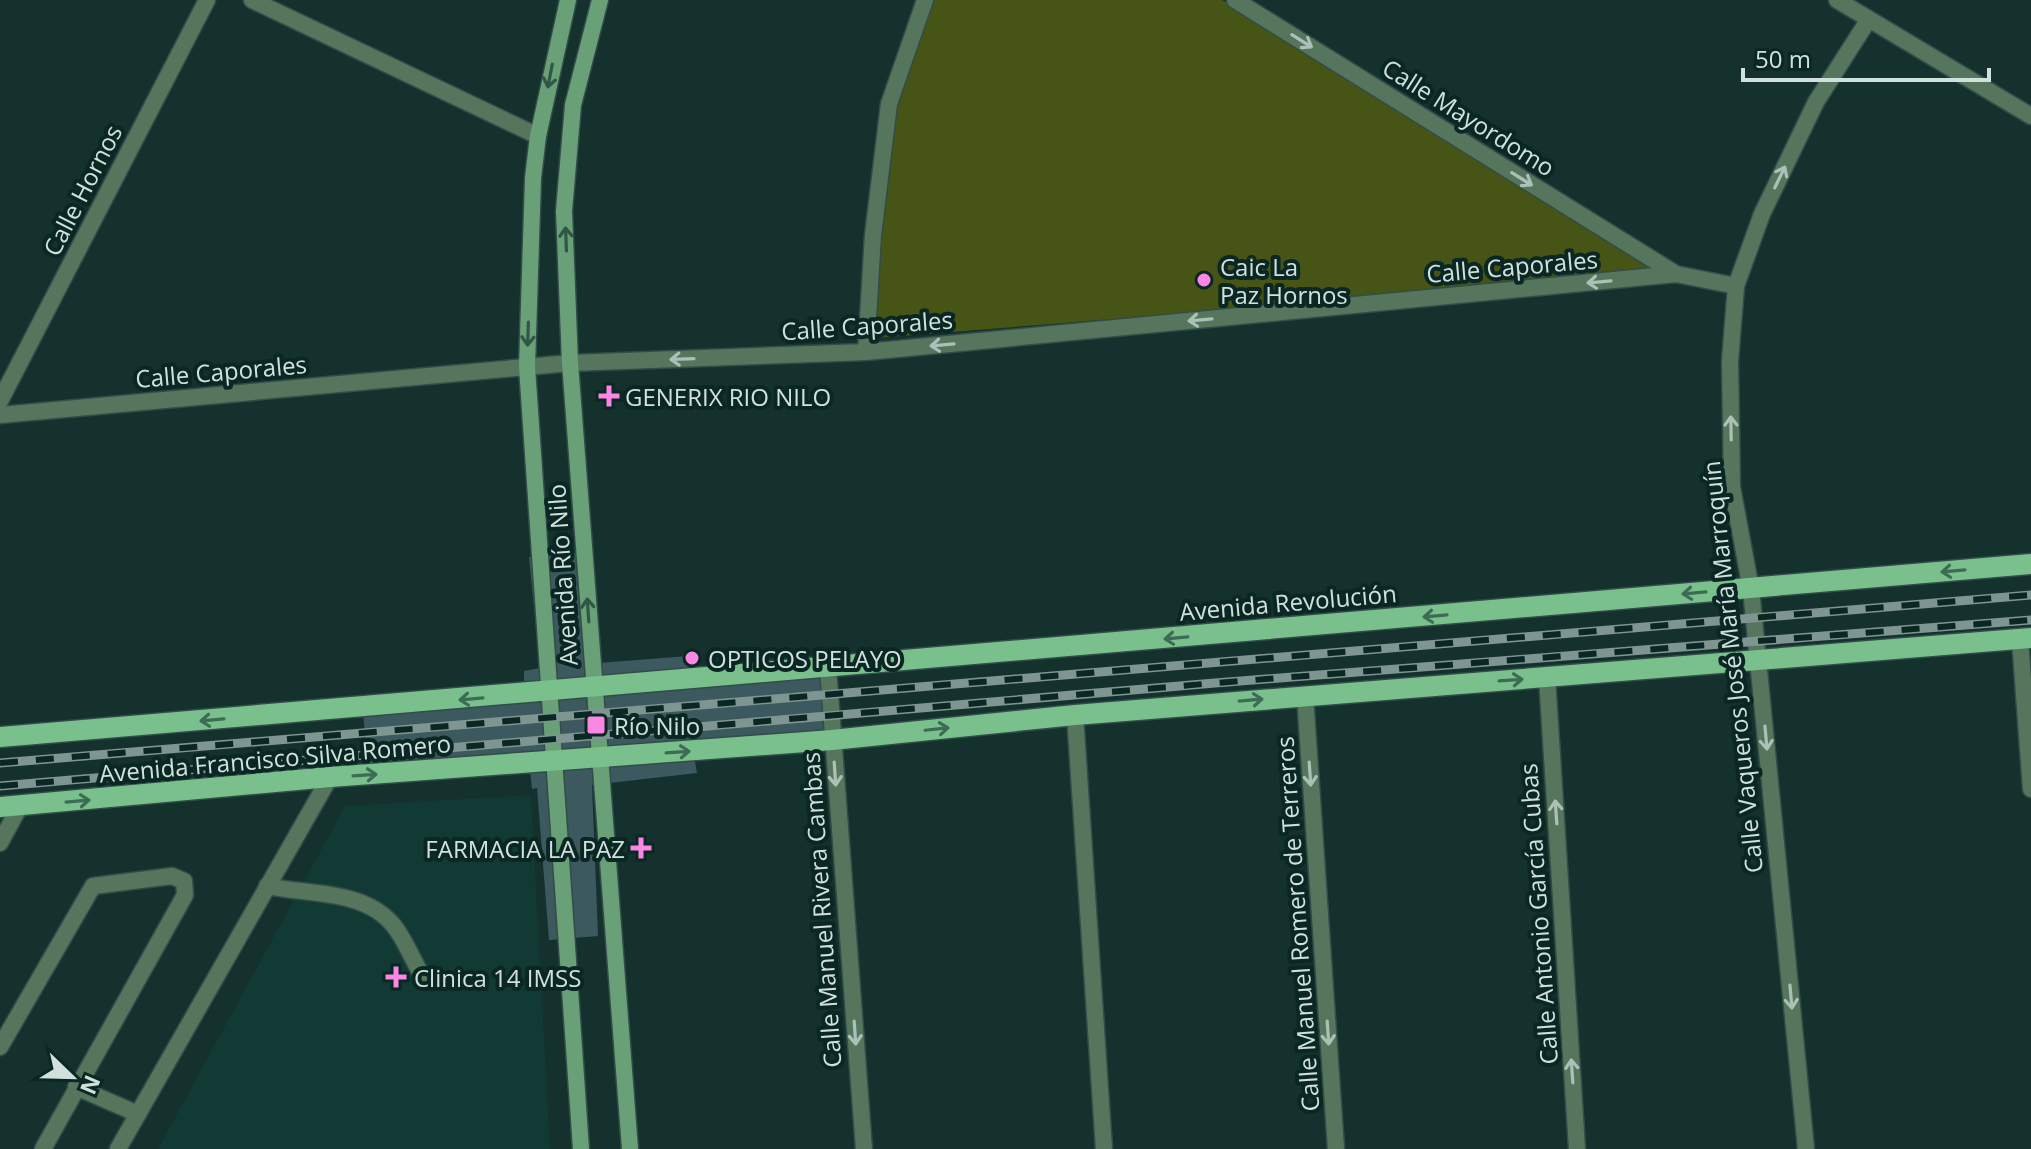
<svg xmlns="http://www.w3.org/2000/svg" width="2031" height="1149" font-family="'Open Sans',sans-serif">
<style>
.built{fill:#113a34}
.green{fill:#465416}
.building{fill:#3b595f}
.lines{fill:none;stroke-linecap:round;stroke-linejoin:round}
.service-casing{stroke:#324d49;stroke-width:19}
.minor-casing{stroke:#324d49;stroke-width:19}
.secondary-casing{stroke:#324d49;stroke-width:19}
.primary-casing{stroke:#324d49;stroke-width:23}
.service{stroke:#55765d;stroke-width:16}
.minor{stroke:#55765d;stroke-width:16}
.secondary{stroke:#6aa078;stroke-width:16}
.primary{stroke:#7ac08d;stroke-width:20}
.rail-casing{stroke:#7f9591;stroke-width:9}
.rail{stroke:#0a2723;stroke-width:6;stroke-dasharray:18;stroke-linecap:butt}
.oneway{stroke:#abc1b7}
.oneway2{stroke:#305745}
.oneway3{stroke:#3c6c53}
.poi-dot{fill:#fb87e5;stroke:#0a2723;stroke-width:3}
.labels{text-anchor:middle;dominant-baseline:central;stroke-width:8;stroke-linejoin:round;paint-order:stroke}
.street-label{font-size:24px;fill:#d0e1dd;stroke:#0a2723}
.poi-label{font-size:24px;fill:#d0e1dd;stroke:#0a2723;text-anchor:start}
</style>
<rect width="100%" height="100%" fill="#14312d"/>
<path class="built" d="M 531,795 L 550,1149 L 158,1149 L 345,806 Z"/>
<path class="green" d="M 931,0 L 1222,0 L 1676,274 L 876,338 L 877,234 L 892,108 Z"/>
<path class="building" d="M 577,553 L 586,664 L 688,656 L 690,683 L 826,671 L 829,747 L 694,756 L 697,773 L 592,785 L 598,936 L 549,940 L 537,788 L 532,789 L 530,770 L 370,784 L 362,703 L 524,691 L 524,671 L 540,668 L 529,557 Z"/>
<g class="lines">
<g class="service-casing">
<path id="service" d="M 267,886 C 308,895 365,889 394,926 C 405,940 413,960 422,976
M 0,1047 L 93,886 L 172,876 L 184,881 L 185,895 L 43,1149
M 76,1087 L 138,1114"/>
</g>
<g class="minor-casing">
<path id="minor" d="M 252,0 L 538,136
M 1235,0 L 1676,274
M 1837,0 L 2031,116
M 866,352 L 873,235 L 889,104 L 925,0
M 0,401 L 207,0
M 0,415 L 570,363 L 866,352 L 1676,274 L 1736,286
M 2020,639 L 2031,789
M 828,668 L 864,1149
M 1547,677 L 1577,1149
M 1305,696 L 1336,1149
M 1075,715 L 1104,1149
M 0,843 L 20,806
M 118,1149 L 330,777
M 1806,1149 L 1751,589 L 1732,487 L 1730,361 L 1736,286 L 1762,214 L 1816,102 L 1869,19"/>
</g>
<g class="secondary-casing">
<path id="secondary" d="M 568,0 L 538,136 L 533,178 L 527,367 L 581,1149
M 600,0 L 573,105 L 564,211 L 570,363 L 630,1149"/>
</g>
<g class="primary-casing">
<path id="primary" d="M 0,737 L 2031,564
M 0,807 L 330,777 L 832,740 L 1075,715 L 2031,638"/>
</g>
<use href="#service" class="service"/>
<use href="#minor" class="minor"/>
<use href="#secondary" class="secondary"/>
<use href="#primary" class="primary"/>
<g class="rail-casing">
<path id="rail" d="M 0,763 L 2031,595
M 0,786 L 1215,683 L 2031,620"/>
</g>
<use href="#rail" class="rail"/>
</g>
<defs><path id="oneway-shaft" d="M-6 0H5M1.5-3L5.5 0L1.5 3" fill="none" stroke-width="1.6" stroke-linecap="round" stroke-linejoin="round" transform="scale(2)"/></defs>
<g class="oneway">
<use href="#oneway-shaft" transform="translate(1302 41) rotate(32)"/>
<use href="#oneway-shaft" transform="translate(1780 177) rotate(-64)"/>
<use href="#oneway-shaft" transform="translate(1522 179) rotate(32)"/>
<use href="#oneway-shaft" transform="translate(1599 282) rotate(175)"/>
<use href="#oneway-shaft" transform="translate(1200 320) rotate(175)"/>
<use href="#oneway-shaft" transform="translate(942 345) rotate(175)"/>
<use href="#oneway-shaft" transform="translate(682 359) rotate(178)"/>
<use href="#oneway-shaft" transform="translate(1731 428) rotate(-91)"/>
<use href="#oneway-shaft" transform="translate(1766 738) rotate(85)"/>
<use href="#oneway-shaft" transform="translate(835 774) rotate(86)"/>
<use href="#oneway-shaft" transform="translate(1310 774) rotate(86)"/>
<use href="#oneway-shaft" transform="translate(1556 812) rotate(-94)"/>
<use href="#oneway-shaft" transform="translate(1791 997) rotate(85)"/>
<use href="#oneway-shaft" transform="translate(855 1033) rotate(86)"/>
<use href="#oneway-shaft" transform="translate(1328 1033) rotate(86)"/>
<use href="#oneway-shaft" transform="translate(1572 1071) rotate(-94)"/>
</g>
<g class="oneway2">
<use href="#oneway-shaft" transform="translate(550 76) rotate(101)"/>
<use href="#oneway-shaft" transform="translate(566 239) rotate(-92)"/>
<use href="#oneway-shaft" transform="translate(528 334) rotate(92)"/>
<use href="#oneway-shaft" transform="translate(588 610) rotate(-94)"/>
</g>
<g class="oneway3">
<use href="#oneway-shaft" transform="translate(1953 571) rotate(175)"/>
<use href="#oneway-shaft" transform="translate(1694 593) rotate(175)"/>
<use href="#oneway-shaft" transform="translate(1435 616) rotate(175)"/>
<use href="#oneway-shaft" transform="translate(1176 638) rotate(175)"/>
<use href="#oneway-shaft" transform="translate(1511 680) rotate(-4)"/>
<use href="#oneway-shaft" transform="translate(471 699) rotate(175)"/>
<use href="#oneway-shaft" transform="translate(1251 700) rotate(-5)"/>
<use href="#oneway-shaft" transform="translate(212 720) rotate(175)"/>
<use href="#oneway-shaft" transform="translate(937 729) rotate(-6)"/>
<use href="#oneway-shaft" transform="translate(678 752) rotate(-4)"/>
<use href="#oneway-shaft" transform="translate(365 775) rotate(-4)"/>
<use href="#oneway-shaft" transform="translate(78 801) rotate(-5)"/>
</g>
<g class="poi-dot">
<circle cx="1204" cy="280" r="8"/>
<path d="M605 384h8v8h8v8h-8v8h-8v-8h-8v-8h8z"/>
<circle cx="692" cy="658" r="8"/>
<rect x="586" y="715" width="20" height="20" rx="4"/>
<path d="M637 836h8v8h8v8h-8v8h-8v-8h-8v-8h8z"/>
<path d="M392 965h8v8h8v8h-8v8h-8v-8h-8v-8h8z"/>
</g>
<g class="labels">
<g class="street-label">
<text transform="translate(1469 117) rotate(32)">Calle Mayordomo</text>
<text transform="translate(82 190) rotate(-63)">Calle Hornos</text>
<text transform="translate(1512 266) rotate(-5)">Calle Caporales</text>
<text transform="translate(867 325) rotate(-4)">Calle Caporales</text>
<text transform="translate(221 371) rotate(-5)">Calle Caporales</text>
<text transform="translate(562 575) rotate(-94)">Avenida Río Nilo</text>
<text transform="translate(1288 602) rotate(-5)">Avenida Revolución</text>
<text transform="translate(1732 667) rotate(-96)">Calle Vaqueros José María Marroquín</text>
<text transform="translate(275 758) rotate(-5)">Avenida Francisco Silva Romero</text>
<text transform="translate(821 910) rotate(-94)">Calle Manuel Rivera Cambas</text>
<text transform="translate(1538 914) rotate(-94)">Calle Antonio García Cubas</text>
<text transform="translate(1297 924) rotate(-94)">Calle Manuel Romero de Terreros</text>
</g>
<g class="poi-label">
<text x="1220" y="266">Caic La<tspan x="1220" dy="28">Paz Hornos</tspan></text>
<text x="625" y="396">GENERIX RIO NILO</text>
<text x="708" y="658">OPTICOS PELAYO</text>
<text x="614" y="725">Río Nilo</text>
<text x="625" y="848" text-anchor="end">FARMACIA LA PAZ</text>
<text x="414" y="977">Clinica 14 IMSS</text>
</g>
</g>
<g transform="translate(72 1077) rotate(113)" stroke="#0a2723" stroke-width="6" paint-order="stroke">
<path d="M0-6L14 30L0 20L-14 30Z" fill="#d0e1dd"/>
<text y="-12" font-size="22" font-weight="bold" text-anchor="middle" fill="#d0e1dd">N</text>
</g>
<path d="M1743 68v12h246v-12" fill="none" stroke="#d0e1dd" stroke-width="4"/>
<text x="1755" y="68" font-size="24" fill="#d0e1dd" stroke="#0a2723" stroke-width="6" paint-order="stroke">50 m</text>
</svg>
